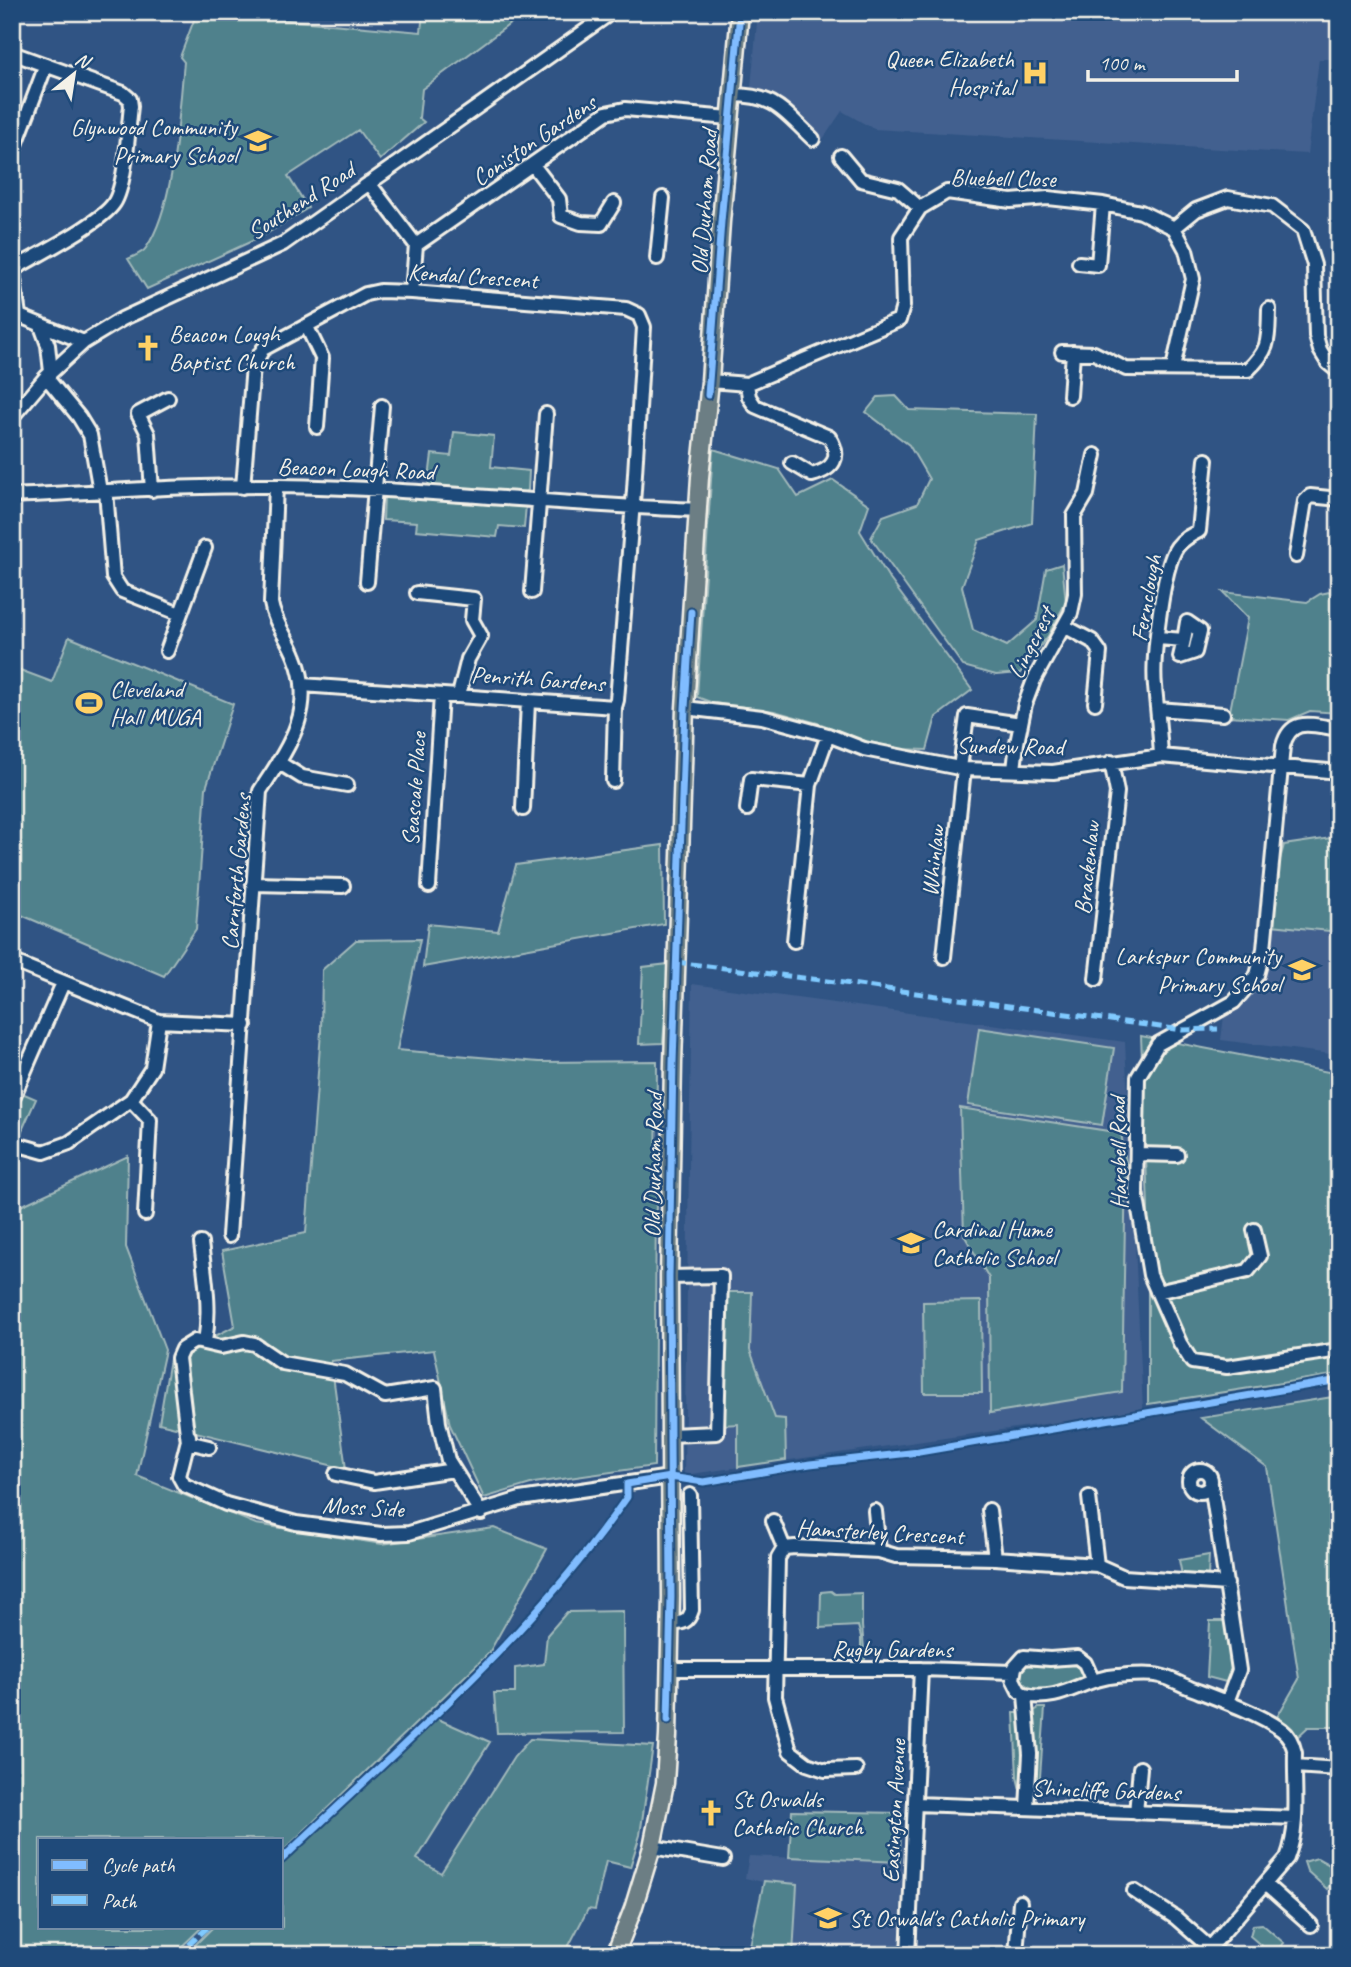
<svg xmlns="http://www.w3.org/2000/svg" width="1351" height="1967" font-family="Caveat,sans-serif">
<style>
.built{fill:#42618f}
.green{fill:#4f818c;stroke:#a2b9ba;stroke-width:2}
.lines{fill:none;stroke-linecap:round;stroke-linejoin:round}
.minor-casing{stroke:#f4f1e8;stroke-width:18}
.major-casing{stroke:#f4f1e8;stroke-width:21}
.minor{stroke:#1f4a7a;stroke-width:12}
.major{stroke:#6c7e84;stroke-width:16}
.quiet{stroke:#80caff;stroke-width:5;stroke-dasharray:10 5;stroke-linecap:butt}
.cycleway-casing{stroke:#1f4a7a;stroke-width:11}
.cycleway{stroke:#80bcff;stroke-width:7}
.labels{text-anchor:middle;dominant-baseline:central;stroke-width:5;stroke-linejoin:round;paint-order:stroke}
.poi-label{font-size:24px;fill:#f4f1e8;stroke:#1f4a7a;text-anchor:start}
.street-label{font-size:24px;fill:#f4f1e8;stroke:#1f4a7a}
</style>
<rect width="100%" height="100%" fill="#305484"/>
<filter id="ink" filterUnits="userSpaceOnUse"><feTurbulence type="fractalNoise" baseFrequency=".0143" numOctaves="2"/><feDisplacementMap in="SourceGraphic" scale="14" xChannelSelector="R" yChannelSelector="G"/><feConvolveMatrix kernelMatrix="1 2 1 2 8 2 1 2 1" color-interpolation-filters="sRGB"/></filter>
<g filter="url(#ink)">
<path class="built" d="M 758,12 L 1339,12 L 1339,59 L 1319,59 L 1307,154 L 874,129 L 842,111 L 823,139 L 782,106 L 751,87 Z
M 1279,863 L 1339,870 L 1339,1055 L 1221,1040 L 1224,1016 L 1262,985 L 1268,956 Z
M 692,984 L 1125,1042 L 1143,1410 L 684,1475 Z
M 749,1856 L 902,1862 L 899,1955 L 748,1955 L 763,1882 L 745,1878 Z"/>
<path class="green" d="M 197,12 L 421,32 L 423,12 L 526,12 L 422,89 L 419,118 L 424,122 L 380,160 L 358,130 L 288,176 L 308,208 L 261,237 L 147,289 L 128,259 C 134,256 143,253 146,248 C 175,206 179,113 184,62 L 180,57 Z
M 896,396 L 909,410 L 1037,414 L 1032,523 L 979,540 L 962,586 L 973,630 L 1007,646 L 1037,620 L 1046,569 L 1062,564 L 1066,602 L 1048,636 L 1020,673 L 996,675 L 963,666 L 871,538 L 883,516 L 917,504 L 929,479 L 909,445 L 866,412 L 878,397 Z
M 454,432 L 494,436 L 491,467 L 529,471 L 528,490 L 525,493 L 428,486 L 432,454 L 451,456 Z
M 713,449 L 779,469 L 798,497 L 833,480 L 869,505 L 860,531 L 889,578 L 972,690 L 936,717 L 927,750 L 900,749 L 861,740 L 821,724 L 774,711 L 713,703 L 697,697 Z
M 384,496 L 526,505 L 524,528 L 499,526 L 497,537 L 416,530 L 417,522 L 383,520 Z
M 1339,590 L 1339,713 L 1310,711 L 1289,720 L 1229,716 L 1248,618 L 1223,592 L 1307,602 L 1320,594 Z
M 69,637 L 233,704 L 206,788 L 196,929 L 164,976 L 12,911 L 12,667 L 52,682 Z
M 1331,838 L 1339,839 L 1339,932 L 1272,925 L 1279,863 L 1284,845 Z
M 663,845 L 664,924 L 423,967 L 428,924 L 498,931 L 516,865 Z
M 420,939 L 397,1050 L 539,1062 L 657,1061 L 654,1466 L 534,1483 L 484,1498 L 450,1425 L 434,1350 L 331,1361 L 346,1469 L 159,1423 L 170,1359 L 235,1326 L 222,1251 L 306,1233 L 321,1032 L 322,970 L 356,940 Z
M 669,964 L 663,1043 L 639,1044 L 643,967 Z
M 979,1028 L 1114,1048 L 1102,1125 L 968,1105 Z
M 1141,1036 L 1339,1074 L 1339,1374 L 1148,1404 L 1148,1207 Z
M 22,1093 L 36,1099 L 19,1137 L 12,1131 L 12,1116 Z
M 960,1108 L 1121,1133 L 1126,1162 L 1122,1392 L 990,1413 L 989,1278 L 964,1235 Z
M 128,1156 L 126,1247 L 165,1350 L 137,1476 L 256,1524 L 382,1544 L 494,1528 L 547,1549 L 489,1653 L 282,1852 L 282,1839 L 40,1839 L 40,1927 L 202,1927 L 173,1955 L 12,1955 L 12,1210 Z
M 725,1292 L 752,1292 L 750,1350 L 775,1418 L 785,1419 L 786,1460 L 738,1467 L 738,1424 L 722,1425 Z
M 981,1301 L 982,1393 L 924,1393 L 923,1302 Z
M 1339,1396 L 1339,1727 L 1308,1727 L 1293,1741 L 1273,1724 L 1299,1679 L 1267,1467 L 1201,1418 Z
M 1209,1555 L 1208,1576 L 1182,1575 L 1179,1560 Z
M 831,1591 L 835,1594 L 862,1593 L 862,1626 L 865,1661 L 861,1661 L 861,1637 L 858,1626 L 820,1628 L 821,1592 Z
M 623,1611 L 624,1732 L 497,1733 L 494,1693 L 515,1693 L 515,1668 L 544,1664 L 547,1635 L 567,1612 Z
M 1210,1621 L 1229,1621 L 1234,1667 L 1230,1683 L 1207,1677 Z
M 1030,1662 L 1074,1663 L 1084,1672 C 1075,1695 1038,1695 1021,1682 L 1019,1670 L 1024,1664 Z
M 1039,1708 L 1045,1708 L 1039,1790 L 1032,1791 L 1031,1713 Z
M 1014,1713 L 1021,1713 L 1024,1735 L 1024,1792 L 1021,1794 L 1017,1777 Z
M 429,1715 L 490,1742 L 417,1859 L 441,1873 L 514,1757 L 530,1739 L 653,1746 L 640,1835 L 630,1867 L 606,1861 L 595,1910 L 588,1909 L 564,1955 L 185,1955 L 213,1927 L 282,1927 L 282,1859 Z
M 792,1811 L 901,1813 L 900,1862 L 789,1857 Z
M 1317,1858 L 1339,1870 L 1339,1874 L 1327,1889 L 1307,1871 L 1304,1862 Z
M 764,1881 L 797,1884 L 793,1955 L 748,1955 Z
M 1262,1924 L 1284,1943 L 1272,1955 L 1250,1936 L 1253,1925 Z"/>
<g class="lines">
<g class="minor-casing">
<path id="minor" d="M 12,53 L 123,93 L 130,99 L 131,106 C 128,129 126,185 114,203 C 101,223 37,255 14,269
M 732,95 C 776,95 783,111 813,139
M 12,155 L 46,65
M 841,156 L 861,180 L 898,189 L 920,208
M 533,165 L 559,199 L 561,216 L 581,223 L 601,224 L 614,203
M 369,183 L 416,245 L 412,292
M 1174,228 L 1196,210 L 1228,198 L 1272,206 L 1303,230 L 1314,265 L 1316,336 L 1320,350 L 1328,363 L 1339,372
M 416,245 L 606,113 L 625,109 L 730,118
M 657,258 L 663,198
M 1079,263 L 1098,265 L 1103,204
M 12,265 L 19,315
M 12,313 L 84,342
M 41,326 L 48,345 L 51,372
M 307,327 L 322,358 L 317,427
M 1062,352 L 1094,353 L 1126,369 L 1248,370 C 1271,348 1268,339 1269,309
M 46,377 L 79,417 L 90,435 L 100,491
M 710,381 L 747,384 L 899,320 L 903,306 L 901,237 L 920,208 L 947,192 L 1011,201 L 1048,198 L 1103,204 L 1141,212 L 1174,228 L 1186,250 L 1193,279 L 1173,368
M 747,384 L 749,397 L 755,406 L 829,437 C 842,457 834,469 812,475 L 792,463
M 1070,396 L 1073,352
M 12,417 L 46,377 L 84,342 L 122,319 L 283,244 L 612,12
M 243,487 L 253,366 L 263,349 L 366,294 L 380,291 L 412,292 L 626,309 L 639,315 L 644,327 L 634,490 L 617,700 L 615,707 L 302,685
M 152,490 L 148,434 L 138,414 L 168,398
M 106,491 L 113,577 L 122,591 L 180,614
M 12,496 C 100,492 189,485 278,486 C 418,488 557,505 697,510
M 1296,556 L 1305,501 L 1310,496 L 1339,499
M 367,582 L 382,406
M 532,592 L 546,414
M 417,593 L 474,599 L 472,620 L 481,636 L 468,659 L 459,695
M 1064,626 L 1092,641 L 1100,652 L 1095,703
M 1158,638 L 1184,640 L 1180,657 L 1195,652 L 1200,631 L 1187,622 L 1184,640
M 167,651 L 205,548
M 685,708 L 762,717 L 828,735 L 864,749 L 964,769 L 1053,772 L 1161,756 L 1339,772
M 1158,709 L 1223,714
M 1339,729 C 1314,726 1291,715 1283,746 L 1264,949 L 1257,975 L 1234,1002 L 1158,1044 L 1138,1077 L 1136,1192 L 1150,1275 L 1180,1343 L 1192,1362 L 1227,1367 L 1339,1350
M 1161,756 C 1160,733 1157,709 1155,686 C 1152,660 1163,566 1177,547 C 1183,539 1191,535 1199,531 L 1206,460
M 278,762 L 302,777 L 347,785
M 960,768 L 967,716 L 1021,724
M 1014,770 L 1017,743 L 1025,704 L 1034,680 L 1071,613 L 1075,594 L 1074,516 L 1087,494 L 1095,455
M 613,781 L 615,707
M 523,809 L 528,702
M 747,809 L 751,779 L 810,785
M 253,884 L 343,886
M 429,886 L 441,695
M 794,941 L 810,785 L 828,735
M 944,957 L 964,769
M 12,961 L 159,1021 L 245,1025
M 1096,979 L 1117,792 L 1111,762
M 12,1100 L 63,983
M 131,1100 L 150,1120 L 145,1214
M 12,1143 L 44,1152 L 69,1143 L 131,1100 L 152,1068 L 159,1021
M 1137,1154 L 1177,1155
M 229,1236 L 260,791 C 288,748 317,709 295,657 C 288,638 274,623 271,603 L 276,486
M 201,1243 C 205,1277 211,1308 205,1342
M 1157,1292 L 1248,1271 L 1260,1256 L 1254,1230
M 669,1435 L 717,1433 L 721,1276 L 669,1277
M 189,1436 L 179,1476 L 184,1485 L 226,1504 L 296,1523 L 381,1534 L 409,1533 L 520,1499 L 670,1477
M 209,1447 L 188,1442 L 178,1358 L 182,1349 L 195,1341 L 221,1347 L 244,1342 L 254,1344 L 282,1363 L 345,1374 L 385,1396 L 435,1388 L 439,1423 L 448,1460 L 481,1513
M1189 1481a11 11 0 1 1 22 0a11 11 0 1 1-22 0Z
M 336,1474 L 374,1482 L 454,1470
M 1211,1484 L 1239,1670 L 1227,1702
M 1089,1497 L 1097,1565
M 989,1510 L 995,1558
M 875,1511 L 879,1551
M 773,1521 L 784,1548
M 670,1624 C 682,1623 688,1623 692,1610 L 690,1495
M 668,1669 L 921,1669 L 1013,1672
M 1025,1695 C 1062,1703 1083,1678 1117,1676 C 1130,1675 1148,1673 1160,1676 C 1170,1678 1180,1684 1190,1688 C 1216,1698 1261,1714 1282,1730 C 1290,1736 1293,1744 1295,1753 C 1294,1788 1300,1825 1287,1858 L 1204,1955
M 1295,1766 L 1339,1769
M 856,1769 L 825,1770 L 807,1764 L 790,1751 L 775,1697 L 778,1558 L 784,1548 L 795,1547 L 879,1551 L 896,1556 L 995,1558 L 1097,1565 L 1124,1577 L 1227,1584
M 916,1804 L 1295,1818
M 1027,1808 L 1030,1754 L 1025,1695 L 1019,1691 L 1013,1679 L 1015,1667 L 1024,1657 L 1050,1659 L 1077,1657 L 1085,1663 L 1093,1681
M 1136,1813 L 1140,1768
M 652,1847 L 723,1859
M 1265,1884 L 1311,1925
M 1134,1891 L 1176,1918 L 1218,1955
M 908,1955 L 921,1669
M 1016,1955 L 1020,1902"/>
</g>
<g class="major-casing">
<path id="major" d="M 615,1955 L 633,1909 L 652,1847 L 665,1783 L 668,1736 L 671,1597 L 669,1277 L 673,1063 L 685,708 L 700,477 L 710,381 L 721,222 L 740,12"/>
</g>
<use href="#minor" class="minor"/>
<use href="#major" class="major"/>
<path class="quiet" d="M 676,962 L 851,984 L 1182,1030 L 1218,1029
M 178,1955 L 208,1927"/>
<g class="cycleway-casing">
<path id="cycleway" d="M 708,395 L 721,222 L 740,12
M 668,1720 L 671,1597 L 669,1277 L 673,1063 L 685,708 L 691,612
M 282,1859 C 402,1745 532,1635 627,1497 L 627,1484 L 670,1477 L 704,1482 L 810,1464 L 919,1452 L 1339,1380"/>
</g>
<use href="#cycleway" class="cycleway"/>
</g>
</g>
<defs>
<g id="hospital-bare" transform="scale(2.1)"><path d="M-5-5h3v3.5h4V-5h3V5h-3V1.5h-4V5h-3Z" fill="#ffd166" stroke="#1f4a7a" stroke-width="2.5" paint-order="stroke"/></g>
<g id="school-bare" transform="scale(2.1)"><path d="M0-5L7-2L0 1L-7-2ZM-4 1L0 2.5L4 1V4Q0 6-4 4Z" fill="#ffd166" stroke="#1f4a7a" stroke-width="2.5" paint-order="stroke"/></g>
<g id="church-bare" transform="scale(2.1)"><path d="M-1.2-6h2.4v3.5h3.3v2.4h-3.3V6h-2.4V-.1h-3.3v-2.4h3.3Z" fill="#ffd166" stroke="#1f4a7a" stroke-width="2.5" paint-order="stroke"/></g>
<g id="stadium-bare" transform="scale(2.1)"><path d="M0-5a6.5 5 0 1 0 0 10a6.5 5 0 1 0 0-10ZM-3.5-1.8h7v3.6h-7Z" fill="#ffd166" stroke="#1f4a7a" stroke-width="2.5" paint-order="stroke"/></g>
</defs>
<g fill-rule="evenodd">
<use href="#hospital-bare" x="1035" y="73"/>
<use href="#school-bare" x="258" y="141"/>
<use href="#church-bare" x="148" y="348"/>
<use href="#stadium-bare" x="89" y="703"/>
<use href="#school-bare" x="1302" y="970"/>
<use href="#school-bare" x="911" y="1243"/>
<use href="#church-bare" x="711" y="1813"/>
<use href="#school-bare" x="828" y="1918"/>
</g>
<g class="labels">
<g class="poi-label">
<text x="1014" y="59" text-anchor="end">Queen Elizabeth<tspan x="1014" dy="28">Hospital</tspan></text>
<text x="237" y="127" text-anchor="end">Glynwood Community<tspan x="237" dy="28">Primary School</tspan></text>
<text x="169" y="334">Beacon Lough<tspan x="169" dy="28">Baptist Church</tspan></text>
<text x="110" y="689">Cleveland<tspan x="110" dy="28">Hall MUGA</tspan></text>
<text x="1281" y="956" text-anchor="end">Larkspur Community<tspan x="1281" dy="28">Primary School</tspan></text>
<text x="932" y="1229">Cardinal Hume<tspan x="932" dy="28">Catholic School</tspan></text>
<text x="732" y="1799">St Oswalds<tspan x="732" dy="28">Catholic Church</tspan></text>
<text x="849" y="1918">St Oswald's Catholic Primary</text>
</g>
<g class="street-label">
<text transform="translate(534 140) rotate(-34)">Coniston Gardens</text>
<text transform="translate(1003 178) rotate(1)">Bluebell Close</text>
<text transform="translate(301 201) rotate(-33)">Southend Road</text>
<text transform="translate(704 202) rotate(-86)">Old Durham Road</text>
<text transform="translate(473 276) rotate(4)">Kendal Crescent</text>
<text transform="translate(356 469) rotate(2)">Beacon Lough Road</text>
<text transform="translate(1146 598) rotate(-80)">Fernclough</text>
<text transform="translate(1031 643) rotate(-63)">Lingcrest</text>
<text transform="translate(538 679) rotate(4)">Penrith Gardens</text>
<text transform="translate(1010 746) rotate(1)">Sundew Road</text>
<text transform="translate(414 789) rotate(-86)">Seascale Place</text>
<text transform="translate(933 861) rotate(-84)">Whinlaw</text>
<text transform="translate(1087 868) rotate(-84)">Brackenlaw</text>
<text transform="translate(236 872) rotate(-85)">Carnforth Gardens</text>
<text transform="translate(1118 1153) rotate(-91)">Harebell Road</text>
<text transform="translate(653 1165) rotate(-89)">Old Durham Road</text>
<text transform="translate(363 1507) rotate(3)">Moss Side</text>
<text transform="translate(880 1532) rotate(3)">Hamsterley Crescent</text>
<text x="892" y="1649">Rugby Gardens</text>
<text transform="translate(1106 1790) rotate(2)">Shincliffe Gardens</text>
<text transform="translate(894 1811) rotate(-87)">Easington Avenue</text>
</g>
</g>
<rect width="1351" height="1967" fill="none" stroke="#1f4a7a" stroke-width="42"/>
<rect x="21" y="21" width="1309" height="1925" fill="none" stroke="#f4f1e8" stroke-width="2.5" filter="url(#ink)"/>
<rect x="38" y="1838" width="245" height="91" fill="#1f4a7a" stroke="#748da6" stroke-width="2"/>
<rect x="52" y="1860" width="35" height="10" fill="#80bcff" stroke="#748da6" stroke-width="2"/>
<text x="102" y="1872" font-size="21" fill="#f4f1e8">Cycle path</text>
<rect x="52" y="1895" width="35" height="10" fill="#80caff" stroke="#748da6" stroke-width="2"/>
<text x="102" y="1908" font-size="21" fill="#f4f1e8">Path</text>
<g transform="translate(74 74) rotate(30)" stroke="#1f4a7a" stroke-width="5" paint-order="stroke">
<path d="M0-5L12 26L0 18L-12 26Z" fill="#f4f1e8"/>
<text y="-10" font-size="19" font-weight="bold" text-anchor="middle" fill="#f4f1e8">N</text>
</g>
<path d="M1088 70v10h149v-10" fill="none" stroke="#f4f1e8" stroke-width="3.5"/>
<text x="1099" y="70" font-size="21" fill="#f4f1e8" stroke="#1f4a7a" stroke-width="5" paint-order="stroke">100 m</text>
</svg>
